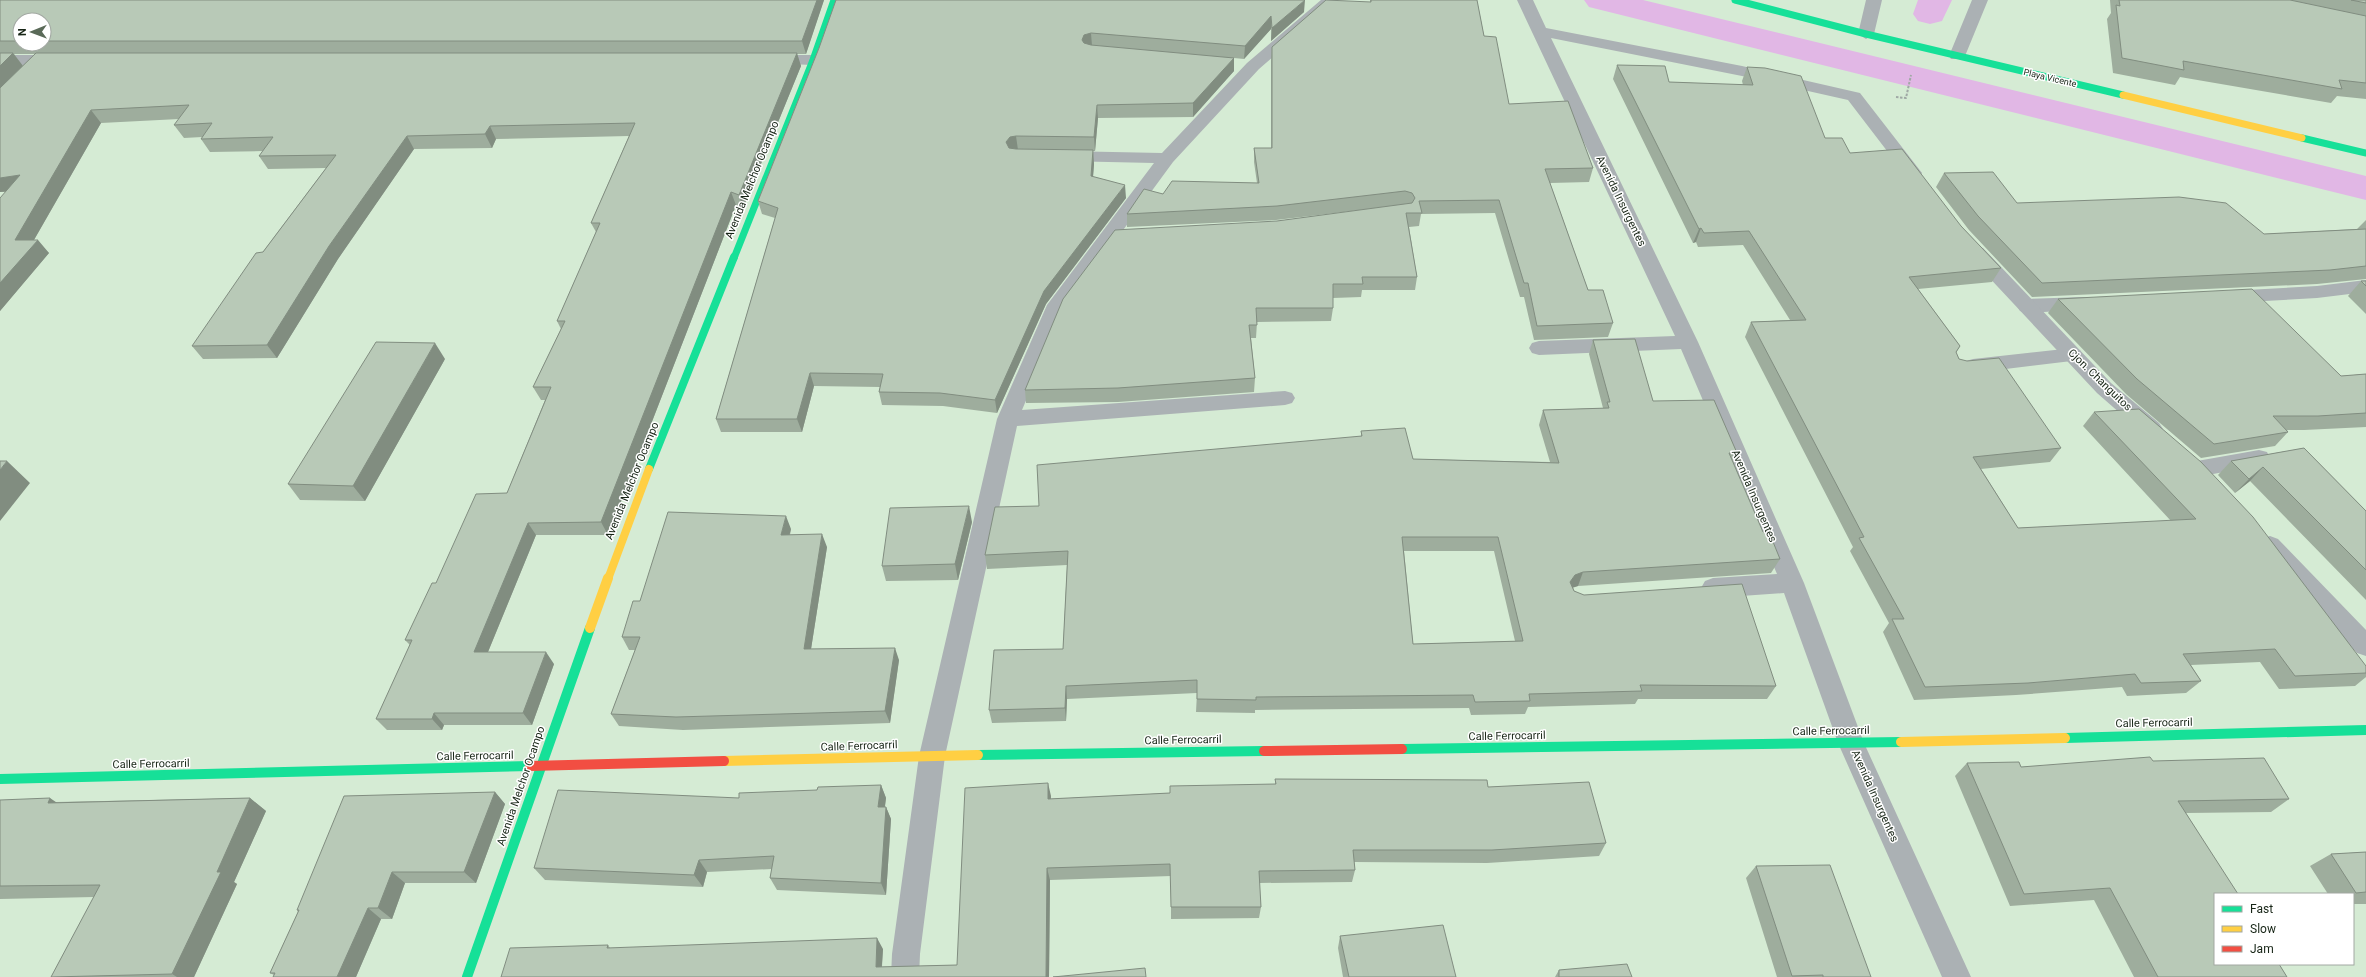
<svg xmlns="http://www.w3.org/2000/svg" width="2366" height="977" font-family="Roboto,sans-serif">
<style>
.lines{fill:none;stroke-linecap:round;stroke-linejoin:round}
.canal{fill:#e1b7e5;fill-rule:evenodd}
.path{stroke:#a0a9a5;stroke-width:2;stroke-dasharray:2.5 1.5;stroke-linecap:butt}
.lane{fill:#abb1b4;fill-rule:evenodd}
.street{fill:#abb1b4;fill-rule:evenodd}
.fast-far2{stroke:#16e098;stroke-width:7}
.fast-far1{stroke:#16e098;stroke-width:8}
.fast{stroke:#16e098;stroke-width:10}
.slow-far2{stroke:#ffcf43;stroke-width:7}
.slow-far1{stroke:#ffcf43;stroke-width:8}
.slow{stroke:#ffcf43;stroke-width:10}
.jam{stroke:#f24e42;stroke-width:10}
.wall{fill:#9ead9d;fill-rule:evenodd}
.shaded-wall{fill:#818d80}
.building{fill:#b8c9b7;stroke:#818d80;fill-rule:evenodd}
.labels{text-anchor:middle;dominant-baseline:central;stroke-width:3;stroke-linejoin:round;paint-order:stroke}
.far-street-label{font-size:9px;fill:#172516;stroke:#fff}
.street-label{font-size:11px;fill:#172516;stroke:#fff}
</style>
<rect width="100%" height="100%" fill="#d5ebd4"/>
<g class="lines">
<path class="canal" d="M 1584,0 L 1643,0 L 2366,176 L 2366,200 L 1589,7 Z
M 1918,0 L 1952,0 L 1942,21 L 1930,24 L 1918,21 L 1913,14 Z"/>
<path class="path" d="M 1896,97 L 1906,98 L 1911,75"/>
<path class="lane" d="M 2366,280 L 2366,292 L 2317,298 L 2228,303 L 2221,302 L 2218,297 L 2221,292 L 2228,291 L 2317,286 Z
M 2084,297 L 2091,299 L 2094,304 L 2091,309 L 2027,313 L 2020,311 L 2017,306 L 2020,301 L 2027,299 Z
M 2073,348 L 2080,350 L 2083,355 L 2080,360 L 1973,373 L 1966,371 L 1963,366 L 1966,361 L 1973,359 Z"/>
<path class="street" d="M 1321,0 L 1338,0 L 1259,69 L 1173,162 L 1063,312 L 1022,410 L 1285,391 L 1292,393 L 1295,398 L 1292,403 L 1285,405 L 1017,426 L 945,756 L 920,954 L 919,977 L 891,977 L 892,954 L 919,756 L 997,419 L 1047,305 L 1154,163 L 1063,161 L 1057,160 L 1054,156 L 1057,152 L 1063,151 L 1162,153 L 1247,63 Z
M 1517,0 L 1533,0 L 1546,28 L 1742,66 L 1860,93 L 1922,173 L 1919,177 L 1907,177 L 1848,100 L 1742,76 L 1551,38 L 1698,342 L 1804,583 L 1864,743 L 1971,977 L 1942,977 L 1838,743 L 1784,593 L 1713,598 L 1705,595 L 1701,588 L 1705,581 L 1713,578 L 1777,574 L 1681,349 L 1539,355 L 1532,353 L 1529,348 L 1532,343 L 1539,341 L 1675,336 Z
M 1866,0 L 1882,0 L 1874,34 L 1866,39 L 1858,34 Z
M 1972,0 L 1988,0 L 1965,56 L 1963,59 L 1951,59 L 1949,56 Z
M 0,55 L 58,55 L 64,57 L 66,60 L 64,63 L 58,65 L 0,65 Z
M 768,55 L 813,55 L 819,57 L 821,60 L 819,63 L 813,65 L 762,63 L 760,60 L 762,57 Z
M 1976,246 L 1983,248 L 2111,383 L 2159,423 L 2163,429 L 2159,435 L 2152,437 L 2145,435 L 2097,393 L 1969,256 L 1967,252 L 1969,248 Z
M 2259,450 L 2267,452 L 2270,458 L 2267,464 L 2197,477 L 2189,475 L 2186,469 L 2189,463 L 2197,461 Z
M 2270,536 L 2278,539 L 2366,630 L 2366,656 L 2357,653 L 2262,551 L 2259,545 L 2262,539 Z"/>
<path class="fast-far2" d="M 1735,0 L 1866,34 L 2123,95
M 2302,138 L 2366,153
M 734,258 L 813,60 L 834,0"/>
<path class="fast-far1" d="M 649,469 L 734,257"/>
<path class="fast" d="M 2065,738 L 2366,730
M 1402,749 L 1901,742
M 978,755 L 1264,751
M 0,779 L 530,766
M 467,977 L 590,628"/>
<path class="slow-far2" d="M 2123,95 L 2302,138"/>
<path class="slow-far1" d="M 608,579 L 649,469"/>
<path class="slow" d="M 590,628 L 608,578
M 1901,742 L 2065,738
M 724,761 L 978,755"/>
<path class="jam" d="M 1264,751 L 1402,749
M 530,766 L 724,761"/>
</g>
<path class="wall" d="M 0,0 L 824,0 L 806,54 L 797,54 L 801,66 L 743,208 L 736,205 L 608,535 L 536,535 L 488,652 L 554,664 L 532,725 L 444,725 L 442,730 L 387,730 L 376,719 L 410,645 L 405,640 L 436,583 L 507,493 L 545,400 L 541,400 L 533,387 L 561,329 L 557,321 L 596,232 L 591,223 L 629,136 L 496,139 L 492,148 L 414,149 L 338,259 L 277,358 L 203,359 L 192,346 L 326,168 L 268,169 L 259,156 L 263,151 L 210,152 L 201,139 L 202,137 L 184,138 L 174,125 L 179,119 L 101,123 L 34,240 L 49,253 L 0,311 L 5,192 L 0,192 ZM 20,20 L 44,20 L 44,44 L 20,44 ZM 14,54 L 35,54 L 23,66 Z
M 1370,0 L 1477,0 L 1484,36 L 1509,104 L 1593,168 L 1589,182 L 1550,183 L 1588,290 L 1613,323 L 1608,337 L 1534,340 L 1524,297 L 1520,297 L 1495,213 L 1421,214 L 1419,226 L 1409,227 L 1417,277 L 1415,290 L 1362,290 L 1361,297 L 1333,298 L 1333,308 L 1331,321 L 1257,322 L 1256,338 L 1251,338 L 1255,378 L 1254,392 L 1118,402 L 1026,403 L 1025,390 L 1277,221 L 1403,205 L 1276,220 L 1127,227 L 1127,214 L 1163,194 L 1257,183 L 1254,162 L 1254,148 L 1271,148 L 1271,61 L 1272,47 L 1370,2 Z
M 2110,0 L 2366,0 L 2366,99 L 2337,96 L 2331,103 L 2180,77 L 2175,85 L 2113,73 L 2107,19 L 2111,13 Z
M 1304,12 L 1271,41 L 1271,29 L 1244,59 L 1234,58 L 1234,71 L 1193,117 L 1098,118 L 1095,151 L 1093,151 L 1094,164 L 1093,177 L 1126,198 L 1046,304 L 997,413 L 943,406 L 882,405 L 879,392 L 880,387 L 814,386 L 802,432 L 721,432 L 716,419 L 775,218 L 762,214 L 758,201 L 819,48 Z
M 1617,65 L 1669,82 L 1743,85 L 1742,81 L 1747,67 L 1825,138 L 1850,153 L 1961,226 L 2001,268 L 1992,282 L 1918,289 L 1960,346 L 1956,353 L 1959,359 L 2061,448 L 2050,462 L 1981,469 L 2018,528 L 2171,521 L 2083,426 L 2094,412 L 2366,666 L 2366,677 L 2355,686 L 2279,689 L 2260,662 L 2191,665 L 2201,681 L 2186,693 L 2127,696 L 2122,687 L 2016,695 L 1914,700 L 1883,632 L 1889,623 L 1850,551 L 1853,547 L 1745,337 L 1751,322 L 1790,320 L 1743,245 L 1698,247 L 1696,242 L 1693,243 L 1613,79 Z
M 1944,173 L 2017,203 L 2264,234 L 2357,229 L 2366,220 L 2366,279 L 2317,284 L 2032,297 L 1969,230 L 1936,187 Z
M 2361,281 L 2366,281 L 2366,314 L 2348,296 Z
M 2058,299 L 2341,376 L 2366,374 L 2366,427 L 2304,430 L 2287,430 L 2288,432 L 2275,446 L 2201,458 L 2126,394 L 2048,313 Z
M 1593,340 L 1653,401 L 1737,453 L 1733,461 L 1763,532 L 1780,559 L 1771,573 L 1578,586 L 1573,587 L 1574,591 L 1776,686 L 1767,699 L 1638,699 L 1635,704 L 1528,707 L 1525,714 L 1471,715 L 1469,708 L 1255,710 L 1255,713 L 1196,712 L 1197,693 L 1067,699 L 1066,721 L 992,723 L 989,710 L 1063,649 L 1067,565 L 987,569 L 985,555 L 1039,506 L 1361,436 L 1361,431 L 1413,459 L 1550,462 L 1539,425 L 1543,410 L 1603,408 L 1589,354 ZM 1404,551 L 1494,551 L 1515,641 L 1413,644 Z
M 445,359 L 365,501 L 300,500 L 288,484 Z
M 2304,448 L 2366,511 L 2366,600 L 2250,481 L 2235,493 L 2218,475 L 2231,461 Z
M 972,522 L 958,580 L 886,581 L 882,566 Z
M 791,529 L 790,535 L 827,547 L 811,649 L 899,660 L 890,723 L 683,730 L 619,726 L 611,714 L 635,650 L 629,650 L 622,637 L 640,601 Z
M 2153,761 L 2289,799 L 2271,812 L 2186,813 L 2287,977 L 2134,977 L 2094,900 L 2010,906 L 1955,776 L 1967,763 L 2021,767 Z
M 1275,779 L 1488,787 L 1606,843 L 1599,856 L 1487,863 L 1354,862 L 1355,870 L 1352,882 L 1259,883 L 1261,907 L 1259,918 L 1171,919 L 1171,876 L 1050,880 L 1049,977 L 501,977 L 608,945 L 610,948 L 883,949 L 882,967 L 957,965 L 1051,796 L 1051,799 L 1170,793 L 1275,784 Z
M 881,785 L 886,798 L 885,807 L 886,807 L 891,819 L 886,895 L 777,890 L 770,878 L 772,869 L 707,872 L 703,887 L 545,880 L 534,868 L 817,790 Z
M 495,792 L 505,804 L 476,883 L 405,883 L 392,919 L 381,919 L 356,977 L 273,977 L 274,975 L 270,973 L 298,912 L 297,910 Z
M 250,798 L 266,811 L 234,882 L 237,884 L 194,977 L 51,977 L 94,897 L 0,899 L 0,800 L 56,802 Z
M 2366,852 L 2366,904 L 2353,904 L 2353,894 L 2328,894 L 2310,866 L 2331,854 Z
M 1756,866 L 1871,977 L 1777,977 L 1746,878 Z
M 1340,936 L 1456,977 L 1343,977 L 1338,948 Z
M 1559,970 L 1632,977 L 1555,977 Z"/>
<path class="shaded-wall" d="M 817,0 L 824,0 L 806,54 L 802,41 Z
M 1305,0 L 1304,12 L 1271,41 L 1272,28 Z
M 1271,16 L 1271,29 L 1244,59 L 1245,46 Z
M 1091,33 L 1092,46 L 1085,48 L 1082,40 L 1084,35 Z
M 13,53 L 23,66 L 0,89 L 0,66 Z
M 797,53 L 801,66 L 743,208 L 739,195 Z
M 1234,58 L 1234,71 L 1193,117 L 1193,103 Z
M 1097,105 L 1098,118 L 1095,151 L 1094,137 Z
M 91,110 L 101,123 L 27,252 L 38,240 L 49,253 L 0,311 L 0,283 L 15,240 Z
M 490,126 L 496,139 L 492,148 L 485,134 Z
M 407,136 L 414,149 L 338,259 L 277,358 L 267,345 L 329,246 Z
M 1016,136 L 1018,150 L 1008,155 L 1006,142 L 1010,137 Z
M 1093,150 L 1094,164 L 1092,189 L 1091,176 Z
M 20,175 L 31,189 L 0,192 L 0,178 Z
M 1125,185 L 1126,198 L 1046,304 L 997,413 L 995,400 L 1044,291 Z
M 731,192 L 736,205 L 608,535 L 601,522 Z
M 1701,228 L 1696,242 L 1693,243 L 1699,229 Z
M 435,343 L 445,359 L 365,501 L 353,486 Z
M 810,373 L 814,386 L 802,432 L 797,419 Z
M 7,461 L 30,483 L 0,521 L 0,470 Z
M 2263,467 L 2250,481 L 2235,493 L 2249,479 Z
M 969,506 L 972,522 L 958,580 L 955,564 Z
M 786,516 L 791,529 L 786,548 L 781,535 Z
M 528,523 L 536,535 L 483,664 L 474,652 Z
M 822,534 L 827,547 L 809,662 L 804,649 Z
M 1583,572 L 1578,586 L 1569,589 L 1570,582 L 1575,575 Z
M 895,648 L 899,660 L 890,723 L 885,711 Z
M 546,652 L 554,664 L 532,725 L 523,713 Z
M 1066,686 L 1067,699 L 1066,721 L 1065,708 Z
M 434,713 L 444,725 L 442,730 L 432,719 Z
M 1048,783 L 1051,796 L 1050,812 L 1048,799 Z
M 881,785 L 886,798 L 883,819 L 878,807 Z
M 495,792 L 505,804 L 476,883 L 464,872 Z
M 50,798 L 69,811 L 48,803 Z
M 250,798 L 266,811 L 234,882 L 237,884 L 194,977 L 177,977 L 172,974 L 217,872 Z
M 886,807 L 891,819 L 886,895 L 881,883 Z
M 699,860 L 707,872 L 703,887 L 694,875 Z
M 1047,868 L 1050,880 L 1049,977 L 1046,977 Z
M 392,872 L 405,883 L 392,919 L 378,908 Z
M 368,908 L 381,919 L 356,977 L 337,977 Z
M 877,938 L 883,949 L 881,977 L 876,967 Z"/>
<path class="building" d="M 0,0 L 817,0 L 802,41 L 44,41 L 44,20 L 20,20 L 20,41 L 0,41 Z
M 836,0 L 1305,0 L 1272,28 L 1271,16 L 1245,46 L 1091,33 L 1084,35 L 1082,40 L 1084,43 L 1091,45 L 1234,58 L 1193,103 L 1097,105 L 1094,137 L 1016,136 L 1010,137 L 1006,142 L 1009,148 L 1016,149 L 1093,150 L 1091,176 L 1125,185 L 1044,291 L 995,400 L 940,393 L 879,392 L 883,374 L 810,373 L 797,419 L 716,419 L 778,208 L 758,201 L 819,48 Z
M 1326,0 L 1371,2 L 1371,0 L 1477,0 L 1484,36 L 1496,37 L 1509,104 L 1568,101 L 1593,168 L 1545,169 L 1588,290 L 1603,290 L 1613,323 L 1537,326 L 1528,283 L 1524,283 L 1499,200 L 1419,201 L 1422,213 L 1406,213 L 1417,277 L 1362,277 L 1363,284 L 1333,284 L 1333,308 L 1256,308 L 1257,325 L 1249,325 L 1255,378 L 1118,388 L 1025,390 L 1063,299 L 1115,230 L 1277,221 L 1412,203 L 1415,198 L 1412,193 L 1405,191 L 1277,206 L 1127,214 L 1144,189 L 1163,194 L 1172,181 L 1259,183 L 1254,148 L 1272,148 L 1272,47 Z
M 2119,0 L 2290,0 L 2366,16 L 2366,83 L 2339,80 L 2342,89 L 2183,61 L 2184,70 L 2122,58 L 2116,5 L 2120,6 Z
M 2351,0 L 2366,0 L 2366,3 Z
M 0,53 L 13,53 L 0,66 Z
M 36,53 L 797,53 L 739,195 L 731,192 L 601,522 L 528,523 L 474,652 L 546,652 L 523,713 L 434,713 L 432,719 L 376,719 L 412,640 L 405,640 L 432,583 L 436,583 L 476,494 L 507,493 L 551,387 L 533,387 L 565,321 L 557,321 L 600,223 L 591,223 L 635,123 L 490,126 L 485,134 L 407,136 L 329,246 L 267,345 L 192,346 L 256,253 L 263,252 L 336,155 L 259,156 L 273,137 L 201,139 L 212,123 L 174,125 L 189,105 L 91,110 L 15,240 L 38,240 L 0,283 L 0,198 L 20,175 L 0,178 L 0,88 Z
M 1617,65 L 1665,66 L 1669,82 L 1753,85 L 1747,67 L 1765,68 L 1801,76 L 1825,138 L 1842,138 L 1850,153 L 1902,149 L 1961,226 L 2001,268 L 1909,277 L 1960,346 L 1956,352 L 1959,359 L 1967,361 L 1999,358 L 2061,448 L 1973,457 L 2018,528 L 2196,519 L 2094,412 L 2139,409 L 2201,462 L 2253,517 L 2366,666 L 2366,673 L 2295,676 L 2275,649 L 2183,654 L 2201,681 L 2141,683 L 2135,674 L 2028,683 L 1925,687 L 1892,619 L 1904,619 L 1859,538 L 1864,537 L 1751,322 L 1806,320 L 1749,231 L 1704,233 L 1701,228 L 1699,229 Z
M 1993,172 L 2017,203 L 2179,197 L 2226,203 L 2264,234 L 2366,229 L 2366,266 L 2330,270 L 2042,283 L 1978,216 L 1944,173 Z
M 2361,281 L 2366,281 L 2366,286 Z
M 2252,289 L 2341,376 L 2366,374 L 2366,413 L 2318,416 L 2273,416 L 2288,432 L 2214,444 L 2137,379 L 2058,299 Z
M 1635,339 L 1653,401 L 1714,400 L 1737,453 L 1729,453 L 1763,532 L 1769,532 L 1780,559 L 1583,572 L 1575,575 L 1570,582 L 1574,591 L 1584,595 L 1742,584 L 1776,686 L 1640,685 L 1642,691 L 1529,694 L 1530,701 L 1475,702 L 1473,695 L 1256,697 L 1256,700 L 1197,699 L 1197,680 L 1066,686 L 1065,708 L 989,710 L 994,650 L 1063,649 L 1068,551 L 985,555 L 995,507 L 1039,506 L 1037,465 L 1362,436 L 1361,431 L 1405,428 L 1413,459 L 1559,463 L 1543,410 L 1609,408 L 1607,402 L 1610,402 L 1593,340 ZM 1402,537 L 1498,537 L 1523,641 L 1413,644 Z
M 376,342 L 435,343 L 353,486 L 288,484 Z
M 2304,448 L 2366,511 L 2366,570 L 2263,467 L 2249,479 L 2231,461 Z
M 0,461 L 7,461 L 0,470 Z
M 969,506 L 955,564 L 882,566 L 890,508 Z
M 668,512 L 786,516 L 781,535 L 822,534 L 804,649 L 895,648 L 885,711 L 676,717 L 611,714 L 640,637 L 622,637 L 633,601 L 640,601 Z
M 2150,757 L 2153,761 L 2264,758 L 2289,799 L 2178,801 L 2238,894 L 2215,894 L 2215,964 L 2279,964 L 2287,977 L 2158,977 L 2110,888 L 2024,894 L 1967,763 L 2019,762 L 2021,767 Z
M 1275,779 L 1487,780 L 1488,787 L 1589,782 L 1606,843 L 1492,850 L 1353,850 L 1355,870 L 1259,871 L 1261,907 L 1171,907 L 1170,864 L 1047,868 L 1046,977 L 501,977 L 510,948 L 608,945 L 607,948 L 877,938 L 876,967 L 957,965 L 965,788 L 1048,783 L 1048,799 L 1170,793 L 1170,786 L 1276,784 Z
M 881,785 L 878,807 L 886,807 L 881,883 L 770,878 L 774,856 L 699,860 L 694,875 L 534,868 L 558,790 L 739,798 L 739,793 L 817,790 L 818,787 Z
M 495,792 L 464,872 L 392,872 L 378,908 L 368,908 L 337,977 L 273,977 L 275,973 L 270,973 L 299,910 L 297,910 L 344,796 Z
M 50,798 L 48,803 L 250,798 L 217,872 L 221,872 L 172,974 L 51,977 L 100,885 L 0,886 L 0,800 Z
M 2366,852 L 2366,892 L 2356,893 L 2331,854 Z
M 1830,865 L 1871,977 L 1823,977 L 1823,975 L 1792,976 L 1756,866 Z
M 1443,925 L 1456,977 L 1349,977 L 1340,936 Z
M 1627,964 L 1632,977 L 1559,977 L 1559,970 Z
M 1145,968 L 1146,977 L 1053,977 Z"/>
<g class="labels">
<g class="far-street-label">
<text transform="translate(2050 78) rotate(13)">Playa Vicente</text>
</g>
<g class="street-label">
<text transform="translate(752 180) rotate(-68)">Avenida Melchor Ocampo</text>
<text transform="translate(1621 201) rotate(64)">Avenida Insurgentes</text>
<text transform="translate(2100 380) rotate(44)">Cjon. Changuitos</text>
<text transform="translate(632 481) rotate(-68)">Avenida Melchor Ocampo</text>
<text transform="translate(1754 496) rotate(67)">Avenida Insurgentes</text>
<text transform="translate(2154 723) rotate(-1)">Calle Ferrocarril</text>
<text transform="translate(1831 731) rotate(-1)">Calle Ferrocarril</text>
<text transform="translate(1507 736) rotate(-1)">Calle Ferrocarril</text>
<text transform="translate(1183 740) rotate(-1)">Calle Ferrocarril</text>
<text transform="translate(859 746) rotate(-2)">Calle Ferrocarril</text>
<text transform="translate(475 756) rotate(-1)">Calle Ferrocarril</text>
<text transform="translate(151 764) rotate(-1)">Calle Ferrocarril</text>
<text transform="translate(521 786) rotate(-71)">Avenida Melchor Ocampo</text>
<text transform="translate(1875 796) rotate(66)">Avenida Insurgentes</text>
</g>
</g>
<rect x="2214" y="893" width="140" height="72" fill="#ffffff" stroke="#a2a8a2"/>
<rect x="2222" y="906" width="20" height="6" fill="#16e098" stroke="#a2a8a2"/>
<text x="2250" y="913" font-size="12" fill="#172516">Fast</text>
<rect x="2222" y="926" width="20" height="6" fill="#ffcf43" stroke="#a2a8a2"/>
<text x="2250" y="933" font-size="12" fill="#172516">Slow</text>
<rect x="2222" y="946" width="20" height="6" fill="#f24e42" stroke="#a2a8a2"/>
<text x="2250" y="953" font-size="12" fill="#172516">Jam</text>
<g transform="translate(32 32) rotate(269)"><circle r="19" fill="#ffffff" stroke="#a2a8a2"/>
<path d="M0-3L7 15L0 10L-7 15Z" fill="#5a6a58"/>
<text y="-6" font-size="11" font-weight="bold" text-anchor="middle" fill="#172516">N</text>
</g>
</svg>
